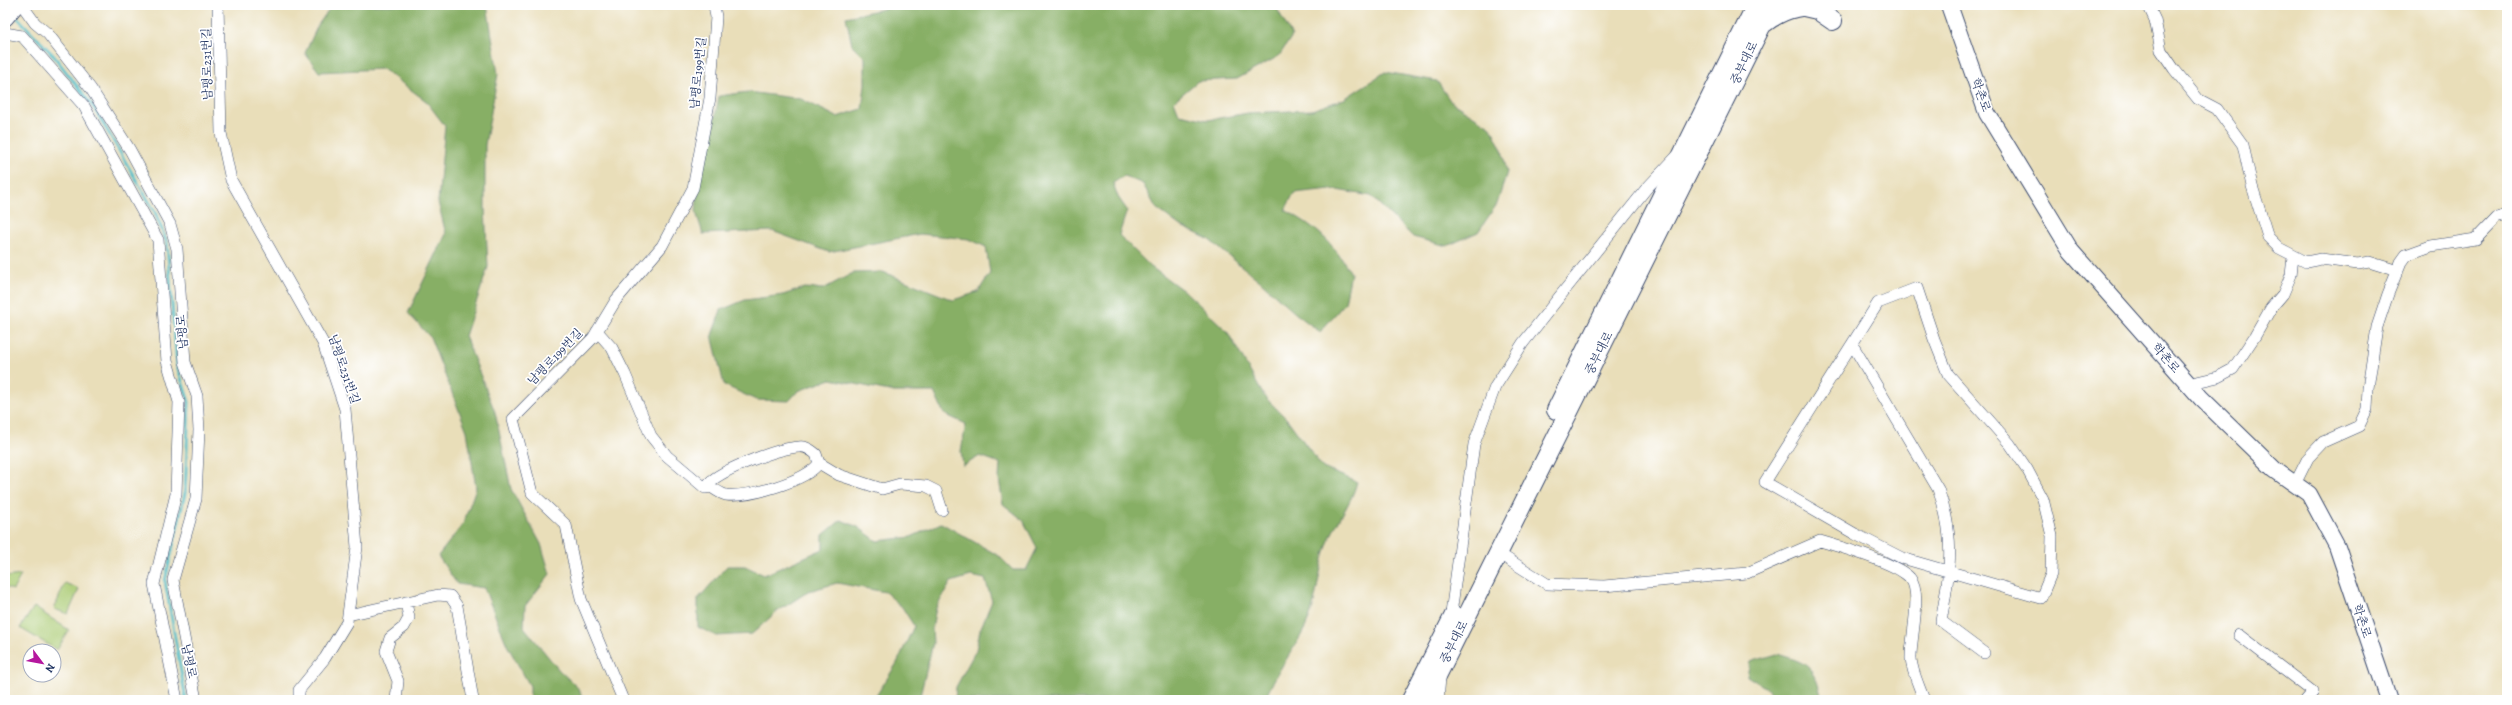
<svg xmlns="http://www.w3.org/2000/svg" width="2512" height="705" font-family="Alegreya,'Noto Serif KR',serif">
<style>
.green{fill:#aacb73;stroke:#627d68}
.forest{fill:#87af65;stroke:#516f62}
.lines{fill:none;stroke-linecap:round;stroke-linejoin:round}
.stream{stroke:#4cbac4;stroke-width:3}
.street-casing{stroke:#3a496c;stroke-width:12}
.secondary-casing{stroke:#3a496c;stroke-width:18}
.primary-casing{stroke:#3a496c;stroke-width:20}
.street{stroke:#fff;stroke-width:11}
.secondary{stroke:#fff;stroke-width:16}
.primary{stroke:#fff;stroke-width:18}
.labels{text-anchor:middle;dominant-baseline:central;stroke-width:3.5;stroke-linejoin:round;paint-order:stroke}
.street-label{font-size:12px;fill:#1b2f5e;stroke:#fff}
</style>
<rect width="100%" height="100%" fill="#fff"/>
<filter id="ink" filterUnits="userSpaceOnUse"><feTurbulence type="fractalNoise" baseFrequency=".025" numOctaves="2"/><feDisplacementMap in="SourceGraphic" scale="8" xChannelSelector="R" yChannelSelector="G"/><feConvolveMatrix kernelMatrix="1 2 1 2 8 2 1 2 1" color-interpolation-filters="sRGB"/></filter>
<filter id="wash" filterUnits="userSpaceOnUse"><feTurbulence type="fractalNoise" baseFrequency=".012" numOctaves="4" result="noise"/><feDisplacementMap in="SourceGraphic" scale="16" xChannelSelector="R" yChannelSelector="G"/><feGaussianBlur stdDeviation="0.9" result="paint"/><feColorMatrix in="noise" values="0 0 0 0 0 0 0 0 0 0 0 0 0 0 0 0 0 1.4 0 .05"/><feComposite in="paint" operator="in"/></filter>
<g filter="url(#wash)">
<rect width="100%" height="100%" fill="#e9deb9"/>
<path class="green" d="M 21,575 L 13,590 L 5,587 L 5,577 Z
M 65,583 L 79,589 L 68,614 L 54,609 Z
M 34,607 L 69,630 L 57,650 L 20,628 Z"/>
<path class="forest" d="M 332,5 L 487,5 L 498,74 L 485,145 L 485,208 L 488,267 L 465,336 L 495,412 L 511,489 L 541,544 L 550,574 L 525,606 L 524,627 L 559,670 L 579,689 L 583,700 L 530,700 L 530,686 L 507,645 L 484,588 L 457,584 L 438,556 L 463,524 L 476,488 L 467,431 L 430,337 L 408,313 L 446,234 L 438,202 L 445,126 L 426,101 L 383,69 L 319,72 L 305,53 L 318,25 Z
M 901,5 L 1275,5 L 1292,36 L 1279,56 L 1237,79 L 1198,81 L 1174,101 L 1179,114 L 1208,120 L 1248,113 L 1312,110 L 1344,99 L 1385,72 L 1437,81 L 1451,102 L 1491,127 L 1502,150 L 1507,172 L 1497,204 L 1478,232 L 1447,246 L 1413,237 L 1371,196 L 1331,189 L 1294,193 L 1285,210 C 1318,228 1331,241 1351,273 L 1345,303 L 1320,332 L 1295,313 L 1260,281 L 1208,239 L 1179,225 L 1156,208 L 1143,184 L 1124,176 L 1113,183 L 1118,197 L 1127,210 L 1119,235 L 1151,267 L 1188,294 L 1227,331 L 1264,396 L 1287,419 L 1323,468 L 1357,482 C 1351,505 1336,521 1328,543 C 1318,567 1318,603 1305,628 C 1292,653 1275,673 1265,700 L 955,700 L 956,687 L 976,650 L 980,630 L 992,601 L 985,579 L 971,576 L 951,582 L 936,608 L 932,628 L 933,643 L 919,700 L 859,700 L 876,696 L 897,663 L 914,626 L 902,607 L 885,592 L 837,583 L 809,591 L 775,613 L 752,634 L 716,636 L 698,627 L 698,599 L 727,566 L 745,566 L 764,575 L 823,549 L 823,535 L 841,520 L 858,527 L 877,541 L 911,537 L 941,523 L 999,556 L 1013,570 L 1026,570 L 1037,548 L 1023,520 L 1003,504 L 999,479 L 1000,463 L 980,456 L 963,466 L 961,451 L 966,424 L 944,414 L 934,392 L 894,392 L 831,379 L 798,391 L 789,401 L 756,400 L 724,385 L 712,335 L 721,310 L 745,300 L 783,295 L 804,288 L 823,289 L 853,273 L 883,272 L 953,300 L 978,292 L 990,273 L 986,247 L 969,239 L 920,234 L 829,252 L 772,231 L 703,234 L 696,212 L 698,184 L 711,136 L 719,96 L 748,92 L 801,99 L 837,117 L 862,109 L 865,85 L 865,58 L 852,45 L 846,17 Z
M 1777,654 C 1809,663 1815,667 1822,700 L 1778,700 L 1768,689 L 1747,676 L 1750,662 Z"/>
<g class="lines">
<path class="stream" d="M 15,15 L 53,55 L 94,108 L 155,212 L 167,243 L 177,366 L 189,402 L 185,493 L 165,581 L 186,700"/>
</g>
</g>
<g filter="url(#ink)">
<g class="lines">
<g class="street-casing">
<path id="street" d="M 22,5 L 35,23 L 48,34 L 91,89 L 130,150 L 170,224 L 177,249 L 185,362 L 197,396 L 199,430 L 196,499 L 173,580 L 196,700
M 218,5 L 221,133 L 231,180 L 323,343 L 345,409 L 357,547 L 347,622 L 325,658 L 299,690 L 299,700
M 2148,5 L 2155,20 L 2161,50 L 2174,69 L 2198,99 L 2217,109 L 2243,145 L 2252,186 L 2268,237 L 2279,248 L 2306,262 L 2321,259 L 2358,264 L 2369,262 L 2398,271
M 5,33 L 22,36 L 84,106 L 158,240 L 167,361 L 179,402 L 176,494 L 154,584 L 177,700
M 1917,288 L 1934,339 L 1948,374 L 2010,444 L 2027,469 L 2043,499 L 2052,536 L 2051,574 L 2041,598 L 1902,558 L 1855,534 L 1765,482 L 1878,303 Z
M 597,331 L 612,348 L 625,374 L 651,436 L 667,456 L 705,488 L 710,487 C 715,489 721,494 726,495 C 747,498 807,481 819,463 L 816,454 C 811,450 806,446 799,447 C 779,448 723,469 709,483 L 710,487
M 1852,344 L 1938,489 C 1956,537 1950,573 1941,621 L 1984,653
M 2188,384 L 2218,377 L 2233,369 L 2255,336 L 2271,308 L 2283,294 L 2291,275 L 2293,257
M 819,463 L 839,475 L 882,489 L 900,484 L 914,485 L 926,486 L 936,491 L 942,510
M 2295,484 L 2308,458 L 2323,442 L 2359,426 L 2367,409 L 2368,388 L 2377,327 L 2388,294 L 2401,262 L 2406,255 L 2431,246 L 2476,239 L 2496,218 L 2507,215
M 1498,553 L 1547,584 L 1604,586 L 1747,573 L 1820,541 C 1841,547 1897,563 1910,578 C 1923,592 1910,640 1911,659 C 1912,672 1920,688 1924,700
M 348,615 L 438,595 L 450,596 L 457,606 L 473,700
M 1450,621 L 1474,444 L 1495,387 L 1523,343 L 1564,291 L 1646,189 L 1677,156
M 2239,635 L 2313,692 L 2306,700
M 396,700 L 398,681 L 386,651 L 390,638 L 404,627 L 409,618 L 406,602
M 623,700 L 581,599 L 566,525 L 532,493 L 513,419 L 593,338 L 616,300 L 662,246 L 693,188 L 710,98 L 716,17 L 714,5
M 1438,700 L 1440,678"/>
</g>
<g class="secondary-casing">
<path id="secondary" d="M 1949,5 L 1987,113 L 2071,251 L 2201,398 L 2275,470 L 2309,494 L 2337,546 L 2389,700
M 5,18 L 16,5"/>
</g>
<g class="primary-casing">
<path id="primary" d="M 1804,7 L 1817,10 L 1833,21
M 1762,25 C 1781,10 1796,6 1820,5
M 1556,410 L 1756,5
M 1411,700 L 1454,615
M 1425,700 L 1772,5"/>
</g>
<use href="#street" class="street"/>
<use href="#secondary" class="secondary"/>
<use href="#primary" class="primary"/>
</g>
</g>
<g class="labels">
<g class="street-label">
<text transform="translate(1744 63) rotate(-64)">중부대로</text>
<text transform="translate(207 64) rotate(-91)">남평로231번길</text>
<text transform="translate(698 73) rotate(-84)">남평로199번길</text>
<text transform="translate(1981 95) rotate(70)">학촌로</text>
<text transform="translate(182 332) rotate(-95)">남평로</text>
<text transform="translate(1599 353) rotate(-63)">중부대로</text>
<text transform="translate(555 357) rotate(-46)">남평로199번길</text>
<text transform="translate(2166 358) rotate(49)">학촌로</text>
<text transform="translate(344 369) rotate(71)">남평로231번길</text>
<text transform="translate(2362 621) rotate(72)">학촌로</text>
<text transform="translate(1454 642) rotate(-63)">중부대로</text>
<text transform="translate(189 661) rotate(78)">남평로</text>
</g>
</g>
<rect width="2512" height="705" fill="none" stroke="#fff" stroke-width="20"/>
<g transform="translate(42 663) rotate(122)"><circle r="19" fill="#ffffff" stroke="#a4acbf"/>
<path d="M0-3L7 15L0 10L-7 15Z" fill="#b5179e"/>
<text y="-6" font-size="11" font-weight="bold" text-anchor="middle" fill="#1b2f5e">N</text>
</g>
</svg>
